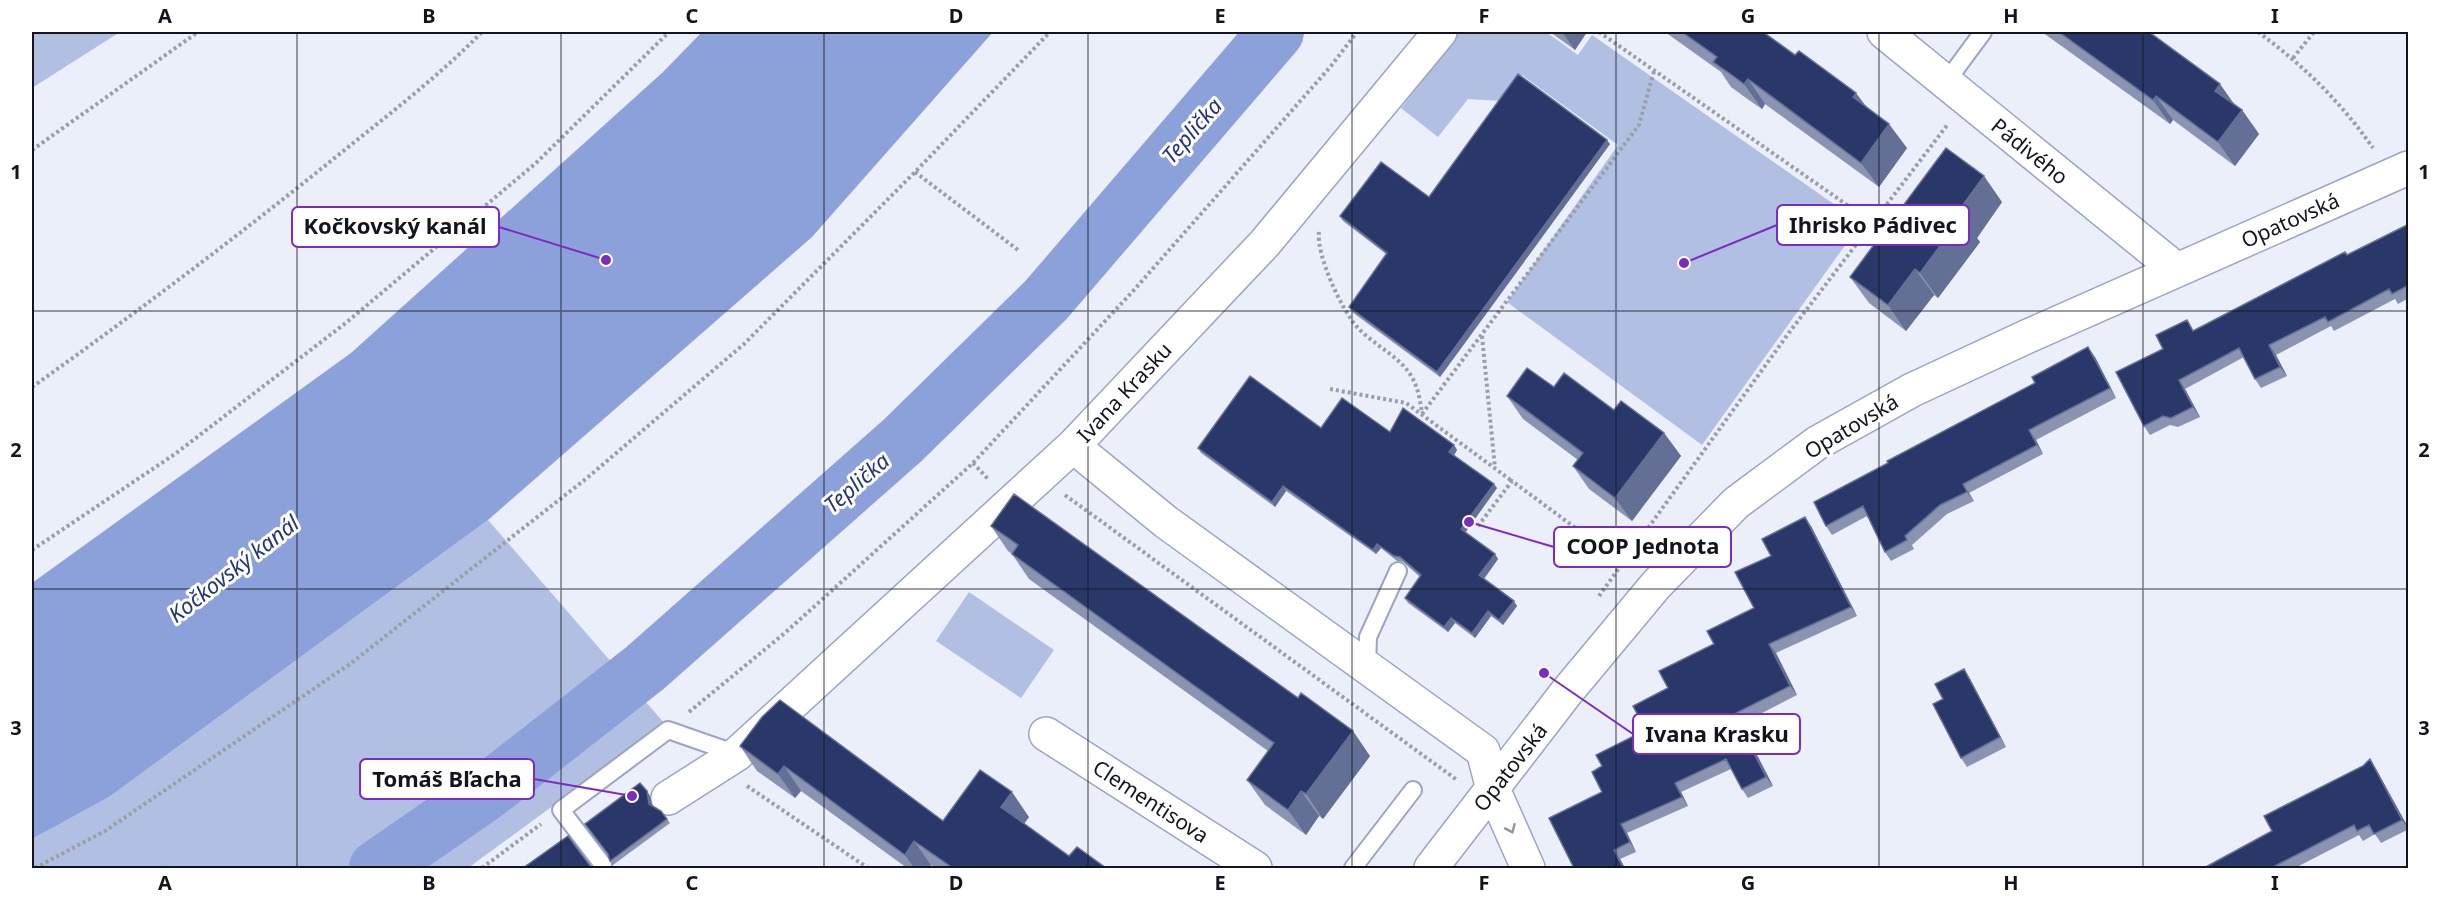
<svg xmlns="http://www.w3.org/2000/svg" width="2440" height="900" font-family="'Noto Sans',sans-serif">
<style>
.green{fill:#b1bfe2}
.water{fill:#8ca1d9}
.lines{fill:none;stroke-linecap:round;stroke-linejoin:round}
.river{stroke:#8ca1d9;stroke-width:56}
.lane-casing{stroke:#9ba5bf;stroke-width:20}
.street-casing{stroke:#9ba5bf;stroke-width:36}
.path{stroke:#9a9ea8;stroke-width:4;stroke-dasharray:3 3;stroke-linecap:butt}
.lane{stroke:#fff;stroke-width:16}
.street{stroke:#fff;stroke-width:33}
.wall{fill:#8a94b1}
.shaded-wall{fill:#636f94}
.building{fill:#293868;stroke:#636f94;stroke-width:1.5}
.oneway{stroke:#94969a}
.grid{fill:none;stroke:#12151e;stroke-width:1.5;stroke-opacity:0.55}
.labels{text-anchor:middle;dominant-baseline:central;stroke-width:6;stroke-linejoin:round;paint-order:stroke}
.street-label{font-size:21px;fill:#12151e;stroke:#fff}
.water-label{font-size:22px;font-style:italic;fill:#243678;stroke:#fff}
.leader{fill:none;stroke:#7b2cbf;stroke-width:2}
.callout-dot{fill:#7b2cbf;stroke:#fff;stroke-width:2}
.callout{fill:#fff;stroke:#7b2cbf;stroke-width:2}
.callout-label{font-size:22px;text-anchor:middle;font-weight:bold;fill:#12151e}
.neatline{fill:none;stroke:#12151e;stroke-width:2}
.grid-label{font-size:20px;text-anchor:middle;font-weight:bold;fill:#12151e}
</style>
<rect width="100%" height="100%" fill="#ebeffa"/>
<path class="green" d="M 32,32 L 120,32 L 32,88 Z
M 1460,32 L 1546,32 L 1578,55 L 1592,35 L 1861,223 L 1702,445 L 1507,302 L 1618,145 L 1522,75 L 1502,101 L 1468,99 L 1438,137 L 1401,108 Z
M 488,520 L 665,724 L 468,868 L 32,868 L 32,839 L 109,797 Z
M 969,592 L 1054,650 L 1021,698 L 936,641 Z"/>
<path class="water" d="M 702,32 L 993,32 L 812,237 L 488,520 L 109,797 L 32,839 L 32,583 L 351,353 L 662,73 Z"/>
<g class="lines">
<path class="river" d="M 377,868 L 484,794 L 645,668 L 903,440 L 1046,300 L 1276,32"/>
<g class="lane-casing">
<path id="lane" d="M 1946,82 L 1983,32
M 1367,667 L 1368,637 L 1398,571
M 603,865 L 561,810 L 668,730 L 737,754
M 1353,868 L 1413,790"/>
</g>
<g class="street-casing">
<path id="street" d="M 1440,32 L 1265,243 L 1073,446 L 1166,522 L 1483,751 L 1493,789 L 1528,868
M 1884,32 L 2177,270
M 1046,734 L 1255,868
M 668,798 L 737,754 L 1073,446
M 1431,868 L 1566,693 L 1656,585 L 1736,503 L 1817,443 L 1912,390 L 2026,337 L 2408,168"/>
</g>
<path class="path" d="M 1599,32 L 1873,223
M 2258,32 C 2304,66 2340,101 2373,148
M 2293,58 L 2314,32
M 32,150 L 198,32
M 915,172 L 1018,250
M 1319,232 C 1316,255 1342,311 1358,328 C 1374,345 1397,355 1410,374 C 1418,386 1420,400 1422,413
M 1482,336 L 1495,468
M 32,387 C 132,316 230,242 326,165 C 379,122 435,80 482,32
M 1330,389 L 1406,403 L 1512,481
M 1422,414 L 1639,125 L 1654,71
M 973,463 L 989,480
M 1065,495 L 1457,780
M 1478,526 L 1512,481 L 1600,546 L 1631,566
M 1588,545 L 1593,540
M 32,550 L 175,454 L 347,322 L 536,163 L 669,32
M 1599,596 L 1791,330 L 1948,124
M 689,712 L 786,632 L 973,463 L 1134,290 L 1331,66 L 1357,32
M 747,786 L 868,868
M 35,868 L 105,831 L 350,664 L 587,478 L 744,344 L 915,172 L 1050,32
M 482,868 L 541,824"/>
<use href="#lane" class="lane"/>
<use href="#street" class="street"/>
</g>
<path class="wall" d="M 1550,32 L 1587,32 L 1575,50 Z
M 1665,32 L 1763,32 L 1866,106 L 1907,148 L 1879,187 L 1765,104 L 1762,109 L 1746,98 L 1731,87 L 1721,72 Z
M 2042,32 L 2149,32 L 2242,110 L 2259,134 L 2235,166 L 2173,120 L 2170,124 Z
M 1610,144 L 1440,377 L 1352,312 L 1349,307 L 1386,254 L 1343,221 L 1340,216 L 1429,197 Z
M 2002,202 L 1977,238 L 1980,242 L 1938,298 L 1934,295 L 1906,331 L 1869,303 L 1850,277 Z
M 2409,224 L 2409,298 L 2398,304 L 2395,299 L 2334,331 L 2331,326 L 2276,355 L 2287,376 L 2261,388 L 2255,379 L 2244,357 L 2185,389 L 2200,417 L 2178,427 L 2170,425 L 2150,435 L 2144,426 L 2163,349 L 2194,330 L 2348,255 Z
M 2095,357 L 2116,398 L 2036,440 L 2043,454 L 1969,493 L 1974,501 L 1947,514 L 1912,545 L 1914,549 L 1891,561 L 1885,552 L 1867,516 L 1832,535 L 1826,526 Z
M 1554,387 L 1614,410 L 1664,433 L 1681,456 L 1632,521 L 1589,489 L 1573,466 L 1578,460 L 1523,419 L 1507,396 Z
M 1321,428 L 1390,432 L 1454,445 L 1457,450 L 1454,455 L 1497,488 L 1465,533 L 1498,559 L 1484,579 L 1517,606 L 1503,625 L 1491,616 L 1475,638 L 1455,623 L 1448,632 L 1408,603 L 1405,598 L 1420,577 L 1403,562 L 1397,561 L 1381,548 L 1376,554 L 1286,491 L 1275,507 L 1201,453 L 1198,448 Z
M 991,526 L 1370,756 L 1323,819 L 1319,816 L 1306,835 L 1265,805 L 1247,780 L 1268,751 L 1029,579 L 1012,554 L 1008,551 Z
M 1811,526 L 1857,616 L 1776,653 L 1797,695 L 1741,724 L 1773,786 L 1748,798 L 1742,789 L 1731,769 L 1681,792 L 1688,806 L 1627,833 L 1636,852 L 1620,859 L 1625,868 L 1574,868 L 1602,792 L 1602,766 L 1646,730 L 1668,688 L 1714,644 L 1754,608 L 1771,556 Z
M 1964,669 L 1970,679 L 2006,747 L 1967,767 L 1961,758 L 1943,699 Z
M 740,746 L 943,821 L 1029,817 L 1024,823 L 1069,856 L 1106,868 L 936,868 L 931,865 L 929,868 L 907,868 L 801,791 L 795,798 L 757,771 Z
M 2376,769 L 2409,829 L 2381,843 L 2375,834 L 2363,841 L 2359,835 L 2295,868 L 2204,868 L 2272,831 Z
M 650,796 L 652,805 L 661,811 L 670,823 L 613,865 L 610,861 Z"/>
<path class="shaded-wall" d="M 1562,32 L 1587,32 L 1575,50 Z
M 1748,79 L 1765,104 L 1762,109 L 1744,84 Z
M 2220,84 L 2237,108 L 2215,91 Z
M 1856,93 L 1874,117 L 1853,97 Z
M 2156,96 L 2173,120 L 2170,124 L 2153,100 Z
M 2242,110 L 2259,134 L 2235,166 L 2218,142 Z
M 1889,124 L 1907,148 L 1879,187 L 1861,163 Z
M 1607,140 L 1610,144 L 1440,377 L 1437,372 Z
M 1984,176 L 2002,202 L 1977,238 L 1980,242 L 1938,298 L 1920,273 L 1957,213 Z
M 1915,269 L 1934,295 L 1906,331 L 1888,305 Z
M 2269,345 L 2276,355 L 2287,376 L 2280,367 Z
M 2088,347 L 2095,357 L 2116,398 L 2110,388 Z
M 2179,380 L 2185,389 L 2200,417 L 2193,407 Z
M 2029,430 L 2036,440 L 2043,454 L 2037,445 Z
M 1664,433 L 1681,456 L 1632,521 L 1615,498 Z
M 1454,445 L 1457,450 L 1453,457 L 1449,452 Z
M 1494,484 L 1497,488 L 1464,534 L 1461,529 Z
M 1963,484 L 1969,493 L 1974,501 L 1967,492 Z
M 1283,486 L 1286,491 L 1275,507 L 1272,502 Z
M 1805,517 L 1811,526 L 1857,616 L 1851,607 Z
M 1377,544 L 1381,548 L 1376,554 L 1373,550 Z
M 1495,554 L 1498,559 L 1483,580 L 1479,575 Z
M 1514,601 L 1517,606 L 1503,625 L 1499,620 Z
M 1488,611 L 1491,616 L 1475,638 L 1472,633 Z
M 1451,618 L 1455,623 L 1448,632 L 1444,627 Z
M 1769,644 L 1776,653 L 1797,695 L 1790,686 Z
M 1964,669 L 1970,679 L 2006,747 L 2000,737 Z
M 1734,714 L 1741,724 L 1773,786 L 1766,777 Z
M 1353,731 L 1370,756 L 1323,819 L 1306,794 Z
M 2370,759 L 2376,769 L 2409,829 L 2402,820 Z
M 784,766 L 801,791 L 795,798 L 778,774 Z
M 1675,783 L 1681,792 L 1688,806 L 1682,797 Z
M 647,791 L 650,796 L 653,809 L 649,804 Z
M 1301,791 L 1319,816 L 1306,835 L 1288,810 Z
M 1012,792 L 1029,817 L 1019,831 L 1001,807 Z
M 1621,824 L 1627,833 L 1636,852 L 1630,842 Z
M 914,841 L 931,865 L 929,868 L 914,868 L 905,855 Z
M 1614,850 L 1620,859 L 1625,868 L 1623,868 Z"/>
<path class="building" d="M 1682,32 L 1763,32 L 1795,55 L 1799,51 L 1856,93 L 1853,97 L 1889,124 L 1861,163 L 1748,79 L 1744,84 L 1729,73 L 1713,62 L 1717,57 Z
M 2059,32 L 2149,32 L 2220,84 L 2215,91 L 2242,110 L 2218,142 L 2156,96 L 2153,100 Z
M 1518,74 L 1607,140 L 1437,372 L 1349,307 L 1387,253 L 1340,216 L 1381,162 L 1429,197 Z
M 1946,148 L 1984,176 L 1957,213 L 1962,216 L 1920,273 L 1915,269 L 1888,305 L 1850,277 Z
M 2409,224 L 2409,285 L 2392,294 L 2389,289 L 2328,322 L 2325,317 L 2269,345 L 2280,367 L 2255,379 L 2239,348 L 2179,380 L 2193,407 L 2171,418 L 2163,416 L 2144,426 L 2116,372 L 2163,349 L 2156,335 L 2187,320 L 2193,331 L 2345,252 L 2347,255 Z
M 2088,347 L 2110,388 L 2029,430 L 2037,445 L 1963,484 L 1967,492 L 1940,505 L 1905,536 L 1907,540 L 1885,552 L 1863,506 L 1826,526 L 1814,502 L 1888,463 L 1887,461 L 2035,383 L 2032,377 Z
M 1527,368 L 1554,387 L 1564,373 L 1614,410 L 1621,401 L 1664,433 L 1615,498 L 1573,466 L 1583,453 L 1507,396 Z
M 1250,376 L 1321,428 L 1342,398 L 1390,432 L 1403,408 L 1454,445 L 1449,452 L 1494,484 L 1461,529 L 1495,554 L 1479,575 L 1514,601 L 1499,620 L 1488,611 L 1472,633 L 1451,618 L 1444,627 L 1405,598 L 1421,575 L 1400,557 L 1394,556 L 1377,544 L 1373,550 L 1283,486 L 1272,502 L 1198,448 Z
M 1014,494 L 1298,698 L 1301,693 L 1353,731 L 1306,794 L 1301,791 L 1288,810 L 1247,780 L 1274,743 L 1012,554 L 1018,545 L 991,526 Z
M 1805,517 L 1851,607 L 1769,644 L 1790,686 L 1734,714 L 1766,777 L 1742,789 L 1726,759 L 1675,783 L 1682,797 L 1621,824 L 1630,842 L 1614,850 L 1623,868 L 1574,868 L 1549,818 L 1602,792 L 1592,772 L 1602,766 L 1596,755 L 1646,730 L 1633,706 L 1668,688 L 1659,671 L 1714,644 L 1707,631 L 1754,608 L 1735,572 L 1771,556 L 1762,539 Z
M 1964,669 L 2000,737 L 1961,758 L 1933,704 L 1943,699 L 1935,684 Z
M 780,700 L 943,821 L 980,770 L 1012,792 L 1001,807 L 1069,856 L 1077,847 L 1106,868 L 953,868 L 914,841 L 905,855 L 784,766 L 778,774 L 740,746 L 762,717 Z
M 2370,759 L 2402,820 L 2374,834 L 2369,825 L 2357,831 L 2354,825 L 2271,868 L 2204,868 L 2272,831 L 2264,816 L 2363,766 Z
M 640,783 L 647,791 L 649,804 L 661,811 L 667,819 L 610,861 L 608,854 L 585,824 Z
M 568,836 L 591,867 L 594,868 L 523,868 Z"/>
<defs><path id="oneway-chevron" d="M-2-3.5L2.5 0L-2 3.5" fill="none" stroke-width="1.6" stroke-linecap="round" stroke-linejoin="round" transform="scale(1.5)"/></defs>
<use class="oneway" href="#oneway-chevron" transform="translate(1511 829) rotate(66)"/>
<path class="grid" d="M 297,32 L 297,868M 561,32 L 561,868M 824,32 L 824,868M 1088,32 L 1088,868M 1352,32 L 1352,868M 1616,32 L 1616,868M 1879,32 L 1879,868M 2143,32 L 2143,868M 32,311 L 2408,311M 32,589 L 2408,589"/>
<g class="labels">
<g class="street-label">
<text transform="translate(2030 151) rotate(39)">Pádivého</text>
<text transform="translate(2290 220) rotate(-24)">Opatovská</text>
<text transform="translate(1124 392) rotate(-47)">Ivana Krasku</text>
<text transform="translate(1851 426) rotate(-31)">Opatovská</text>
<text transform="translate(1510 767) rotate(-52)">Opatovská</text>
<text transform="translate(1151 801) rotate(33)">Clementisova</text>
</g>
<g class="water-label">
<text transform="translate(1191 130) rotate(-49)">Teplička</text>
<text transform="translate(856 482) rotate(-41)">Teplička</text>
<text transform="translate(233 568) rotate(-38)">Kočkovský kanál</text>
</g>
</g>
<path class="leader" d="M1684 263L1777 225M606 260L499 227M1469 522L1554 547M1544 673L1633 734M632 796L534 779"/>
<g class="callout-dot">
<circle cx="1684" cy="263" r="6"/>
<circle cx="606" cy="260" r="6"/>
<circle cx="1469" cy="522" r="6"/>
<circle cx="1544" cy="673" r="6"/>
<circle cx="632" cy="796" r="6"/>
</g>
<g class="callout">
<rect x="1777" y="205" width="192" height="40" rx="6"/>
<rect x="292" y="207" width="207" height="40" rx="6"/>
<rect x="1554" y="527" width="177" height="40" rx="6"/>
<rect x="1633" y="714" width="167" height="40" rx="6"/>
<rect x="360" y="759" width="174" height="40" rx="6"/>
</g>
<g class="callout-label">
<text x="1873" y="233">Ihrisko Pádivec</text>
<text x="395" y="234">Kočkovský kanál</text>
<text x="1643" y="554">COOP Jednota</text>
<text x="1717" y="742">Ivana Krasku</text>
<text x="447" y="787">Tomáš Bľacha</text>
</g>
<rect width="2440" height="900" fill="none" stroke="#ffffff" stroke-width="66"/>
<rect x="33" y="33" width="2374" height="834" class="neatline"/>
<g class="grid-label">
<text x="165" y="23">A</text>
<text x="429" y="23">B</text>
<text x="692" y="23">C</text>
<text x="956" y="23">D</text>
<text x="1220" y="23">E</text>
<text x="1484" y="23">F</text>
<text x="1748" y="23">G</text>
<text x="2011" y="23">H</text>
<text x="2275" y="23">I</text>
<text x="16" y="179">1</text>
<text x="2424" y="179">1</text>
<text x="16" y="457">2</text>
<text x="2424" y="457">2</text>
<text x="16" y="735">3</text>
<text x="2424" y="735">3</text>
<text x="165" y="890">A</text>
<text x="429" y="890">B</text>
<text x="692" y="890">C</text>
<text x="956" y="890">D</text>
<text x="1220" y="890">E</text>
<text x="1484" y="890">F</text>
<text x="1748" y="890">G</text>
<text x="2011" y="890">H</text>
<text x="2275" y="890">I</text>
</g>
</svg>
